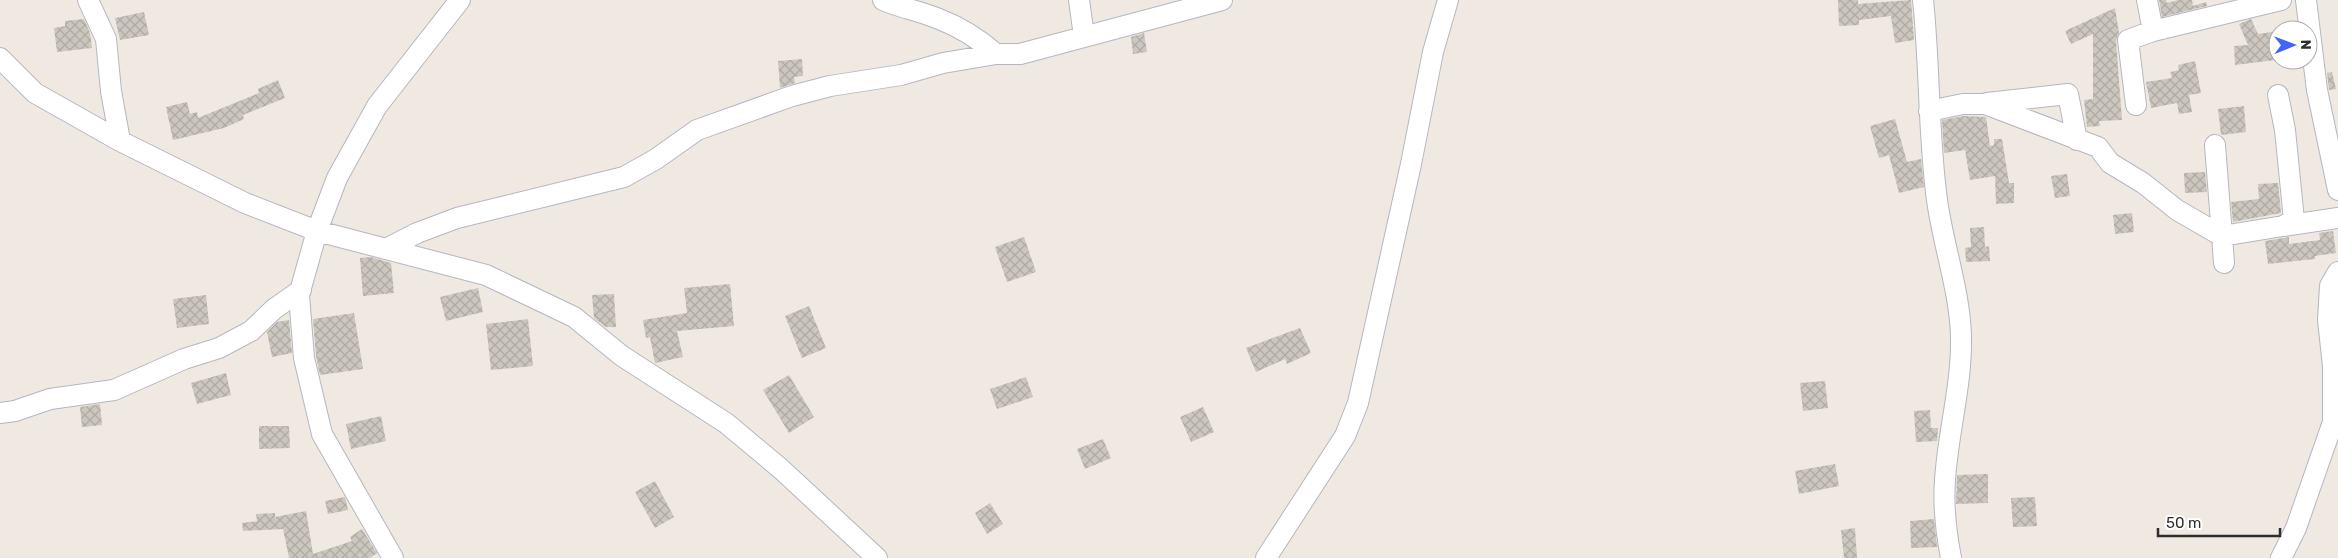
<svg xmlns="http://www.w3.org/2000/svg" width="2338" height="558" font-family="Rubik,sans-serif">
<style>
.building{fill:url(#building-cross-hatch)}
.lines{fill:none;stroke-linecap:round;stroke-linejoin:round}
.minor-casing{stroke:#b4b7c1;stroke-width:22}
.minor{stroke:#fff;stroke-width:20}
</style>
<defs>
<pattern id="building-cross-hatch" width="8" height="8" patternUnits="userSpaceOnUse" patternTransform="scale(1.25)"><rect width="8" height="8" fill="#cbc7bf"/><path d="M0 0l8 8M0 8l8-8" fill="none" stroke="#afaba4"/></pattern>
</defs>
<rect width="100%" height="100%" fill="#efe9e1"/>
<path class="building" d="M 1838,0 L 1858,0 L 1858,4 L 1911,0 L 1914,40 L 1895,43 L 1891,16 L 1859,20 L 1859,25 L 1839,26 Z
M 2159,0 L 2166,0 L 2167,3 L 2178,0 L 2192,0 L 2193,6 L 2206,2 L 2207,6 L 2162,17 Z
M 2115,8 L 2119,33 L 2116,41 L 2122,120 L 2099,121 L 2100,126 L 2087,127 L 2084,100 L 2093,99 L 2093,34 L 2071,44 L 2065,31 Z
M 144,12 L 149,35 L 120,40 L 115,18 Z
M 84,19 L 90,33 L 92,48 L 57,52 L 54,28 L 65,26 L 65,21 Z
M 2251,19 L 2258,34 L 2272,32 L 2275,60 L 2235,65 L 2234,46 L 2248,45 L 2239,24 Z
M 1144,33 L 1147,52 L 1133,54 L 1131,37 Z
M 802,59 L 803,76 L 794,77 L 795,83 L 780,88 L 778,61 Z
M 2195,61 L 2201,93 L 2189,95 L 2192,112 L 2179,114 L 2177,103 L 2151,108 L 2146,82 L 2172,78 L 2170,72 L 2179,70 L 2178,65 Z
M 2332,72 L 2336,89 L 2329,90 L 2327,73 Z
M 278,80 L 285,98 L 243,115 L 244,119 L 224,128 L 173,140 L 166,107 L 187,102 L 190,114 L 197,112 L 198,118 L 259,93 L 258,89 Z
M 2244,106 L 2246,132 L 2221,135 L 2218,109 Z
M 1964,116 L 1986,117 L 1990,146 L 1994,145 L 1994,139 L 2002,139 L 2009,183 L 2014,183 L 2014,203 L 1996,204 L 1995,176 L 1970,180 L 1965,150 L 1944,153 L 1942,120 Z
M 1895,119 L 1907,162 L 1921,159 L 1924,187 L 1899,193 L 1889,155 L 1879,158 L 1870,126 Z
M 2205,172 L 2207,192 L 2185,193 L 2184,173 Z
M 2067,174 L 2070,196 L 2055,198 L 2051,176 Z
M 2278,183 L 2281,213 L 2233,222 L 2231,202 L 2259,199 L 2258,184 Z
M 2132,213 L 2134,232 L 2115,234 L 2113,215 Z
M 1984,227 L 1985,247 L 1989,246 L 1990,261 L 1966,262 L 1965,248 L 1971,247 L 1970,228 Z
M 2333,231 L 2336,253 L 2315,256 L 2315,259 L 2268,264 L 2265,241 L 2289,237 L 2289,244 L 2320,240 L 2319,233 Z
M 1024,237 L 1036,272 L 1007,282 L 995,247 Z
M 371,257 L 391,263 L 394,293 L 363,296 L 360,258 Z
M 730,284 L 734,326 L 677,331 L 683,357 L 655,363 L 650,337 L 646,338 L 643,320 L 687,313 L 684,288 Z
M 478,288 L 483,312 L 446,321 L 440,297 Z
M 614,294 L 616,327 L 606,327 L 594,318 L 592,295 Z
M 206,295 L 209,324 L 177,328 L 173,299 Z
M 809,306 L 826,348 L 802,358 L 785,316 Z
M 354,313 L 363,369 L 320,375 L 316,356 L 313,319 Z
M 528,319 L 533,366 L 491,370 L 486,324 Z
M 289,320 L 292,353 L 272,357 L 267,332 L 277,322 Z
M 1300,328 L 1311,353 L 1287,364 L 1285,359 L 1256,372 L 1246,348 Z
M 226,373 L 231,395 L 197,404 L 191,383 Z
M 789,375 L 814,417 L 789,433 L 763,390 Z
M 1026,377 L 1033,397 L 997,409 L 990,389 Z
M 1825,381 L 1828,408 L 1803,411 L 1800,383 Z
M 100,404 L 102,425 L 82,427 L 80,407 Z
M 1203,407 L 1214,432 L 1191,442 L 1180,417 Z
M 1930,410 L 1931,428 L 1938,428 L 1937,441 L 1916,442 L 1914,411 Z
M 381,416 L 386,441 L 351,449 L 346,424 Z
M 259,426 L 289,426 L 290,448 L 259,449 Z
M 1103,439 L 1111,458 L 1085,469 L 1077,449 Z
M 1835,464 L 1839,486 L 1799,494 L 1795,471 Z
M 1988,474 L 1988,503 L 1956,504 L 1957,475 Z
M 655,481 L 674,517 L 655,528 L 635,492 Z
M 345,497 L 348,510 L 328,514 L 325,501 Z
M 2035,497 L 2037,526 L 2013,527 L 2011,498 Z
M 990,503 L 1003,524 L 987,534 L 975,513 Z
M 306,511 L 313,554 L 352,541 L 350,537 L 362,529 L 377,553 L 370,558 L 289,558 L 283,529 L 243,531 L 242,523 L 257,521 L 256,514 L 275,513 L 275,517 Z
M 1934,519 L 1937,547 L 1911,548 L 1910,521 Z
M 1855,528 L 1857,558 L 1844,558 L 1841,530 Z"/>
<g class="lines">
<g class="minor-casing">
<path id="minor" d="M 88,0 L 106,39 L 111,91 L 120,141
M 883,0 C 901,8 920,11 939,19 C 960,27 979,39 996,54
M 1079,0 L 1084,36
M 1923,0 C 1930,66 1928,133 1937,200 C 1943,245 1960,291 1961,337 C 1962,385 1948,432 1945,480 C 1943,506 1946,532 1951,558
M 2147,0 L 2153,31 L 2281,0
M 2306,0 L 2317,90 L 2338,190
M 0,58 L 35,93 L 120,141 L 245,203 L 317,231 L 486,275 L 574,317 L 622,356 L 726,423 L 781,469 L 877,558
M 1987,103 L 2068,94 L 2077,140
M 2136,105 L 2128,40 L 2153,31
M 1929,111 L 1963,104 L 1985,104 L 2098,147 L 2110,163 L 2143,183 L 2177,210 L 2222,236 L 2224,263
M 2215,145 L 2222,236 L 2283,226 L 2294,220 L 2285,130 L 2278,95
M 2283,226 L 2338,218
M 386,249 L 417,233 L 457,218 L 624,177 L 656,159 L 697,130 L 792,96 L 830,86 L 901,75 L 943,63 L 996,54 L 1020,54 L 1222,0
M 0,413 L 15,411 L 50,399 L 114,390 L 184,359 L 219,348 L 251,331 L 274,309 L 301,290
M 393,558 L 322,434 L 304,358 L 299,295 L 317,231 L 337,178 L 377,106 L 460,0
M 1266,558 L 1345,436 L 1358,403 L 1411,164 L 1433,52 L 1448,0
M 2281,558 L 2296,528 L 2333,422 L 2333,366 L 2328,320 L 2330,286 L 2338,272"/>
</g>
<use href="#minor" class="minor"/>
</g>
<g transform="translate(2293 45) rotate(89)"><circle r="24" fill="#ffffff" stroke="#ababab"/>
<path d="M0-4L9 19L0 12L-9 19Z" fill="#4264fb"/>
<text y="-8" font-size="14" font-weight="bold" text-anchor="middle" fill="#2e2e2e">N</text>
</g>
<path d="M2158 528v8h122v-8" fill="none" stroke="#2e2e2e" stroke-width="2.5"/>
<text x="2166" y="528" font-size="15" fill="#2e2e2e" stroke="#ffffff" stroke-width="4" paint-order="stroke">50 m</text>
</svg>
